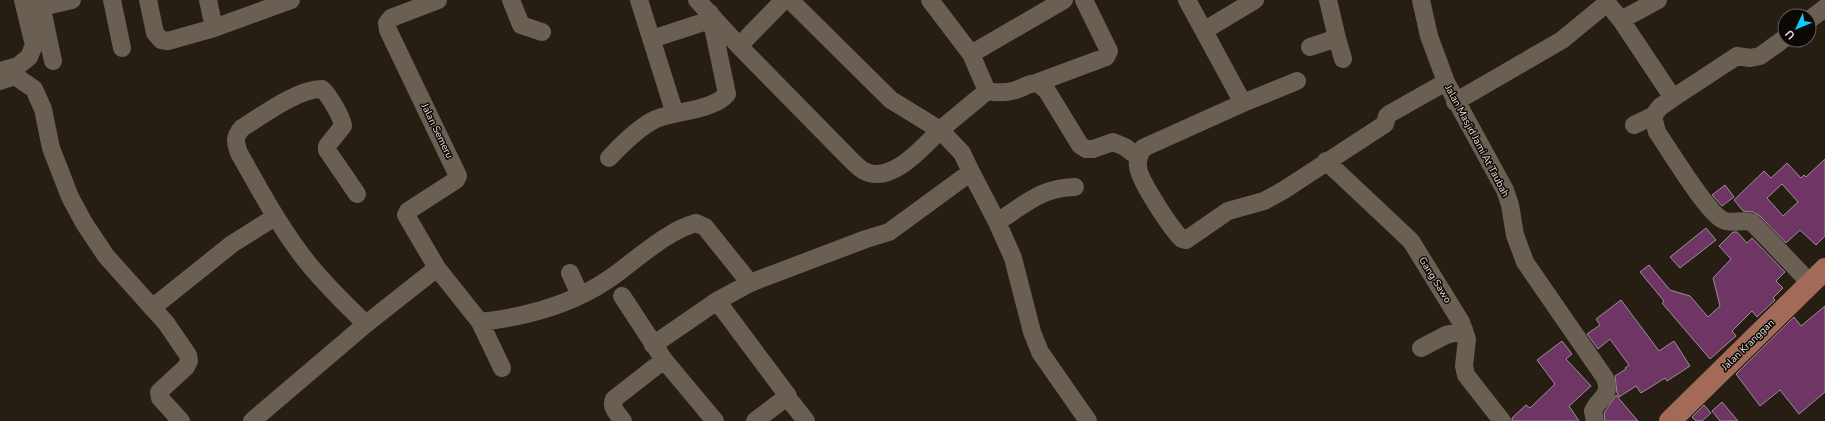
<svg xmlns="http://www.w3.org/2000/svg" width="1825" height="421" font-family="'Nunito Sans',sans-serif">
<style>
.building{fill:#6f3565;stroke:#9c8e99;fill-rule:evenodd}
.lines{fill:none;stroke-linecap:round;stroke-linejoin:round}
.minor{stroke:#6a5f53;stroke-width:18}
.major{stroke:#a36a58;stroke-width:22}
.labels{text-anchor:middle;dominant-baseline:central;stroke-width:3;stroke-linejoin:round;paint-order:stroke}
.street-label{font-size:10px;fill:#e7e1da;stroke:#0c0805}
</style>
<rect width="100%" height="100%" fill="#261d13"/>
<path class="building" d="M 1825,159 L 1825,236 L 1816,245 L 1800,230 L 1786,243 L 1760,216 L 1753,212 L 1743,211 L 1734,200 L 1764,171 L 1771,178 L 1787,163 L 1801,178 L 1804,175 L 1806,177 ZM 1782,184 L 1798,202 L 1783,216 L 1767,198 Z
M 1725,185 L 1734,197 L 1722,206 L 1712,195 Z
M 1706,228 L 1716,240 L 1680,268 L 1670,257 Z
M 1733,232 L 1737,232 L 1747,243 L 1752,238 L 1785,272 L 1776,281 L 1783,288 L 1773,298 L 1775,300 L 1757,317 L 1752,311 L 1732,331 L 1736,336 L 1710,359 L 1662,303 L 1664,301 L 1640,272 L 1649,265 L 1670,290 L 1690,296 L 1708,317 L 1720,306 L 1713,278 L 1731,259 L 1719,246 Z
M 1621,300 L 1659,351 L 1674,341 L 1690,366 L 1667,381 L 1665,378 L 1641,393 L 1636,386 L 1619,397 L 1617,393 L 1615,376 L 1626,369 L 1625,368 L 1629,365 L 1610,339 L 1598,349 L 1587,334 L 1600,325 L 1596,319 Z
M 1825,306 L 1825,392 L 1799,414 L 1780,390 L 1760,406 L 1736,374 L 1794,317 L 1801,326 Z
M 1562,341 L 1572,354 L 1566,359 L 1591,386 L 1569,406 L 1579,421 L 1512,421 L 1512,418 L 1526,405 L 1530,408 L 1555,384 L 1537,360 Z
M 1616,395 L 1626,407 L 1638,421 L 1605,421 L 1604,413 Z
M 1722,402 L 1738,421 L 1720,421 L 1712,411 Z
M 1704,405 L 1711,413 L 1702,421 L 1696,421 L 1692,417 Z"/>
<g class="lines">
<path class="minor" d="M 40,0 L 53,61
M 112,0 L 122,48
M 148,0 L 155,33 L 161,40 L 168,41 L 214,28 L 291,0
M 208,0 L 214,28
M 511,0 L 521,25 L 542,32
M 639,0 L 675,114
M 697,0 L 739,46 L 852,161 C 856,165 860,169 864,171 C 891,185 923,147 940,130 L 891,100 L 790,0
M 930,0 L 971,54 L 987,91 L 940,130 L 962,153 L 971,172 L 997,222 L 1013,258 L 1032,332 L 1040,352 L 1088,421
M 1187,0 L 1243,103
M 1421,0 L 1429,36 L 1446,82 L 1505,190 L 1510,205 L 1515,235 L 1525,262 L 1605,378 C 1612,397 1599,397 1593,411 L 1595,421
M 29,10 L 72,0
M 1621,20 L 1658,0
M 1809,20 L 1825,8
M 1205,30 L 1255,0
M 1337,38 L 1343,59
M 652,39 L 710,20
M 739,46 L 784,0
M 1310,47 L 1337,38 L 1328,0
M 971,54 L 1064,0
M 0,71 L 18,66 L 29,57 L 34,45 L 23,0
M 0,81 L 15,76 L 34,89 L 43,109 L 51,148 L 70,197 L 84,223 L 106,256 L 166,323 L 188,355 L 189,361 L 186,367 L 159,392 L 160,398 L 181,421
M 1297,81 L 1243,103 L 1143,148 C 1140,154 1137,159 1138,166 C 1138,179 1172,230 1182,239 L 1186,240 L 1228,211 L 1264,201 L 1284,190 L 1385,124 L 1387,116 L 1391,113 L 1446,82
M 1036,83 L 1106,57 L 1109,51 L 1084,0
M 987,91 C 997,93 1006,93 1016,90 C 1030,85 1034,78 1047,91 L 1080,145 L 1086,149 L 1093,149 L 1113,142 L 1125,147 L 1138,157
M 1673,98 L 1737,56 L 1750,58 L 1760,56 L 1785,38
M 1455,102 L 1562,40 L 1607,3 L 1621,20 L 1673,98 L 1660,107 L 1653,116 L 1657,132 C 1668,148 1708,214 1723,220 C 1732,225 1743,218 1753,223 L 1811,284
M 1634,125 L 1653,116
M 609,158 C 622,144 639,127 656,119 C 676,111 714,110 727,94 L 710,13
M 1326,161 L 1411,241 L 1461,322 L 1467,339 L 1464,366 L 1466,375 L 1502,421
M 357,194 L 327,150 L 327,146 L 343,126 C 342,117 329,95 322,89 C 297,89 263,115 242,128 C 234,137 235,142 239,153 C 260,190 280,228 307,262 C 325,284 345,304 366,324
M 997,222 C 1026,204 1040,188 1075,187
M 437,268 L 406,215 L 408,211 L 456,180 L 458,176 L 388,30 L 387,23 L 391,18 L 438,0
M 570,273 L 580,295
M 622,296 L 664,360 L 715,421
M 717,301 L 788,396 L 755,421
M 152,308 L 232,244 L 275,217
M 480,322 L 502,368
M 653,345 L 717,301 L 750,283 L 866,239 L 889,232 L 971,172
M 1421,348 L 1446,335 L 1464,330
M 792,403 L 806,421
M 252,421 L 366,324 L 437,268 L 480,322 C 525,317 571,305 609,279 C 635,261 666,231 696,223 L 705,227 L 750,283
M 623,421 C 618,414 610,407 614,399 L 664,360"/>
<path class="major" d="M 1670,421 L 1825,269"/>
</g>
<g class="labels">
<g class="street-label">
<text transform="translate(437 131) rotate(64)">Jalan Semeru</text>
<text transform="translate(1477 141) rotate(62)">Jalan Masjid Jami At Taubah</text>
<text transform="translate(1435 280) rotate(58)">Gang Sawo</text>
<text transform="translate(1748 345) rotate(-44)">Jalan Kranggan</text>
</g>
</g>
<g transform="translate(1797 28) rotate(226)"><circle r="19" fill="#0c0805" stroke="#645f5a"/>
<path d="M0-3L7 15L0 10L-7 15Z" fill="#0ecafa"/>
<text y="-6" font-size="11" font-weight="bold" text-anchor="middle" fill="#e7e1da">U</text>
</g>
</svg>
